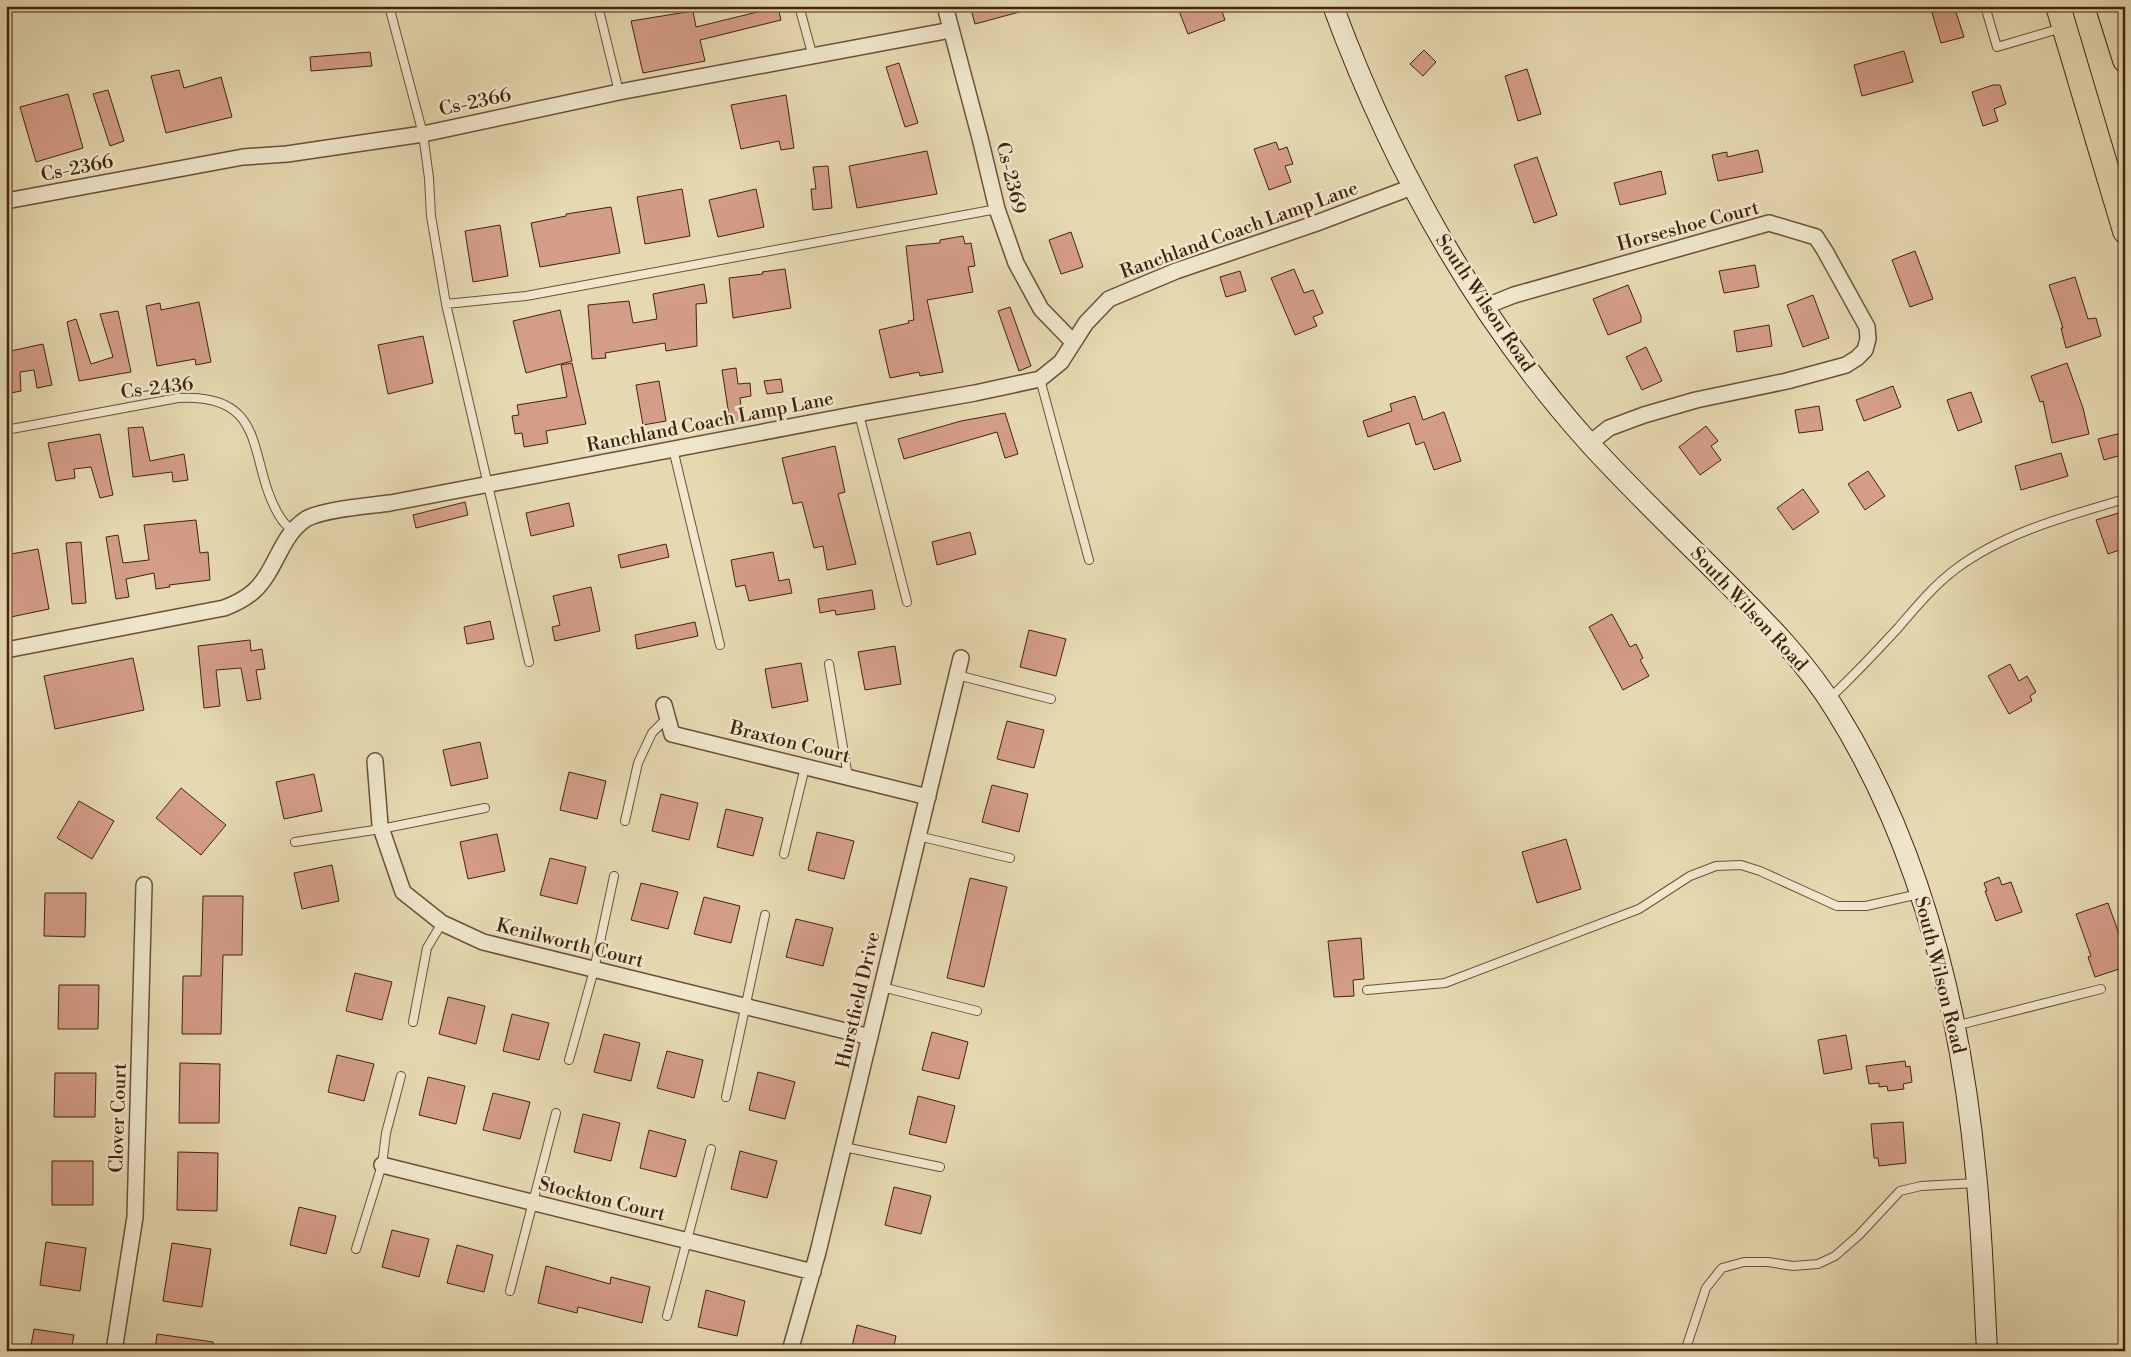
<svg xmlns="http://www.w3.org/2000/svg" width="2131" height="1357" font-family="'Libre Bodoni',serif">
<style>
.building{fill:#d49d89;stroke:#43220e}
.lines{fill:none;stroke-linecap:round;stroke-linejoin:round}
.service-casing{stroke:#6c5037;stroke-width:10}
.minor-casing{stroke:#6c5037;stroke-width:18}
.secondary-casing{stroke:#43220e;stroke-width:22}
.trunk-casing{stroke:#43220e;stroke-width:26}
.service{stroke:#efe6cc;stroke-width:8}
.minor{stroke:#efe6cc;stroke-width:15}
.secondary{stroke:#efe6cc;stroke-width:20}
.trunk{stroke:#e6d9b1;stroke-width:24}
.labels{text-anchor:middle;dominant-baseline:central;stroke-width:5;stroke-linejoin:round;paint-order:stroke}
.street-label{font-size:19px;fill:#43220e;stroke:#efe6cc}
</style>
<rect width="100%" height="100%" fill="#e6d9b1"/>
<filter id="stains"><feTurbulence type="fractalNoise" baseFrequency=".004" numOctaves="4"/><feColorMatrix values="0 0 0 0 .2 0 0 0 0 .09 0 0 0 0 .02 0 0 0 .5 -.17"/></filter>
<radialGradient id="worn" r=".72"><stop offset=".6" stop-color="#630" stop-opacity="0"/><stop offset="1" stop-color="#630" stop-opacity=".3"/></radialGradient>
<path class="building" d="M 970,6 L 1023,6 L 1023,11 L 975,24 Z
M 1192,6 L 1220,6 L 1225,20 L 1188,34 L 1179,11 Z
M 1930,6 L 1954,6 L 1964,37 L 1941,43 Z
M 778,7 L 781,20 L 700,40 L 705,61 L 643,73 L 631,21 L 693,11 L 696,27 Z
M 1424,50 L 1436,62 L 1423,76 L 1410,64 Z
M 1904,51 L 1913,82 L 1862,96 L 1854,65 Z
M 370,52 L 372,66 L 311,71 L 310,57 Z
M 899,63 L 918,123 L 905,127 L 886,67 Z
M 1527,69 L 1541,114 L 1518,121 L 1505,76 Z
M 179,70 L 184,88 L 221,77 L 232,117 L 166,133 L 151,76 Z
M 1993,85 L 2000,85 L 2006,104 L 1994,109 L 1998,121 L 1983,126 L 1972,92 Z
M 108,90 L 124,141 L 110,146 L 93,94 Z
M 68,94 L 83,148 L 36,162 L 20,107 Z
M 786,95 L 794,148 L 781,150 L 779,141 L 741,149 L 731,105 Z
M 1276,142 L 1279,150 L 1287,147 L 1293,164 L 1285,166 L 1291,182 L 1269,190 L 1254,149 Z
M 1758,150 L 1763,172 L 1718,181 L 1712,155 L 1727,152 L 1727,157 Z
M 927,151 L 937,194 L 857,208 L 849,166 Z
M 1537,157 L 1557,215 L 1534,223 L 1514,165 Z
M 828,166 L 832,208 L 813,210 L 811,189 L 816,189 L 813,167 Z
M 1661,171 L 1666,194 L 1620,205 L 1614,183 Z
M 682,189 L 690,236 L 645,244 L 637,197 Z
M 756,189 L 764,227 L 718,237 L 709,200 Z
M 611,207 L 620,253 L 540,267 L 531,223 L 566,216 L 566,214 Z
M 500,225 L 508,276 L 473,282 L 465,231 Z
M 1071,232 L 1083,267 L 1061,274 L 1049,240 Z
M 963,236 L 965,244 L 971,243 L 975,266 L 968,267 L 973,292 L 927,300 L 943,372 L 920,376 L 919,372 L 890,378 L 879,330 L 909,323 L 908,321 L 914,320 L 906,246 L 940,243 L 940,240 Z
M 1915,251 L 1933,299 L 1910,307 L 1892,260 Z
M 1755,265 L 1759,287 L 1724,293 L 1719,271 Z
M 785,269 L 791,308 L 733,318 L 729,278 L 763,274 L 762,272 Z
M 1294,269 L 1304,293 L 1313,290 L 1323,313 L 1313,317 L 1317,326 L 1295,335 L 1271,278 Z
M 1240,271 L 1246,291 L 1226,297 L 1220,277 Z
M 2075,277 L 2088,319 L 2096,318 L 2101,336 L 2066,348 L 2061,328 L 2063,328 L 2049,285 Z
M 704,284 L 707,303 L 696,304 L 697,346 L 666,351 L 665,343 L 605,353 L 606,358 L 592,359 L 588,305 L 629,301 L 633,323 L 657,319 L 653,294 Z
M 1628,285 L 1641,316 L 1641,322 L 1608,335 L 1593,299 Z
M 1813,295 L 1829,338 L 1803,347 L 1787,305 Z
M 199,302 L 211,362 L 196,365 L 195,359 L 157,366 L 146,306 L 160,303 L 161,310 Z
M 1010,307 L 1031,366 L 1019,371 L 998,311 Z
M 560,310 L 572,361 L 526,373 L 513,321 Z
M 118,311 L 131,372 L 79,381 L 67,322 L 76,319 L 91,364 L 113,357 L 100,314 Z
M 1769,325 L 1772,346 L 1737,352 L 1734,331 Z
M 423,336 L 433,383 L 388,394 L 378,345 Z
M 43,344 L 52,385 L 37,388 L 34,370 L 20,372 L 21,391 L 6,394 L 6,352 Z
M 1646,347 L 1662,381 L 1642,390 L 1626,357 Z
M 572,363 L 586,424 L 546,431 L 548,443 L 524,447 L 522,433 L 515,434 L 512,416 L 519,415 L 517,405 L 567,397 L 561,365 Z
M 2067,363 L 2083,408 L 2089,434 L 2052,443 L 2043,401 L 2040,402 L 2031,376 Z
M 736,368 L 738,384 L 750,383 L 751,396 L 740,398 L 743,420 L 730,422 L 722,370 Z
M 781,379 L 783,392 L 767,394 L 764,381 Z
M 659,381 L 666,421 L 643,425 L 636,385 Z
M 1893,386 L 1901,407 L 1864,421 L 1856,400 Z
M 1971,392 L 1982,422 L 1958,431 L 1947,400 Z
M 1415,396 L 1423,420 L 1444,412 L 1461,461 L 1434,470 L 1424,442 L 1416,445 L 1409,423 L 1368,437 L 1363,421 L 1392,411 L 1390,404 Z
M 1819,406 L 1823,430 L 1799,433 L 1795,410 Z
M 1005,413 L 1018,454 L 1005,458 L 997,432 L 904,459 L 898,439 L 961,421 Z
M 1706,426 L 1718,441 L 1711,446 L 1721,460 L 1700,475 L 1679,447 Z
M 143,427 L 150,461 L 184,454 L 188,480 L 173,482 L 172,472 L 133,477 L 128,428 Z
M 2125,432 L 2125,454 L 2104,460 L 2098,439 Z
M 100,434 L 113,495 L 100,498 L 91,467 L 74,469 L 75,478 L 56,481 L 48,443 Z
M 835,446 L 845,492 L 838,494 L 856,564 L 827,570 L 823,546 L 814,548 L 802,502 L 793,504 L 782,458 Z
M 2061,453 L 2068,476 L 2021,490 L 2015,466 Z
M 1868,471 L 1885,496 L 1865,510 L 1848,484 Z
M 1803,489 L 1819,512 L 1793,530 L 1777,508 Z
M 465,502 L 468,515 L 416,528 L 413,515 Z
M 569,503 L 574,526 L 531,536 L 526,513 Z
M 2125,511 L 2125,548 L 2108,554 L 2096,520 Z
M 196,520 L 200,553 L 208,552 L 210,580 L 169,585 L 170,587 L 156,589 L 154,573 L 126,579 L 129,597 L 116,599 L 106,537 L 118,535 L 123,563 L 149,560 L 144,525 Z
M 970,532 L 976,554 L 937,565 L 932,542 Z
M 81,542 L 86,603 L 72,604 L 66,543 Z
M 666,544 L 669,557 L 621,568 L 618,555 Z
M 38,549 L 49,609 L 6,618 L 6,555 Z
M 773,552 L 779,581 L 789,579 L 792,593 L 749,601 L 745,585 L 736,587 L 731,560 Z
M 591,587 L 600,631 L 555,641 L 552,627 L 560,625 L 553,596 Z
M 872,590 L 875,609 L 836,615 L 835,610 L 820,613 L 818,599 Z
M 1612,614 L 1630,647 L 1636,644 L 1643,658 L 1640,660 L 1649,676 L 1623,690 L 1589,627 Z
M 490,621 L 494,639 L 467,644 L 464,627 Z
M 695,622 L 698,636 L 637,649 L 635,635 Z
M 1029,630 L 1066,639 L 1056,676 L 1020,667 Z
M 250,640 L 251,651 L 262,649 L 265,669 L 256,670 L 261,699 L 247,701 L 241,668 L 216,670 L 220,706 L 204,708 L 198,646 Z
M 895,646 L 901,684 L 865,690 L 858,652 Z
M 133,658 L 144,710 L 55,729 L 44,676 Z
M 801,663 L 808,701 L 772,708 L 765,669 Z
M 2010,664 L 2019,681 L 2027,676 L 2036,692 L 2030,696 L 2032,701 L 2009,714 L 1988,676 Z
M 1007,721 L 1044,730 L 1034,768 L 997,759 Z
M 480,742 L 488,778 L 451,786 L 443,750 Z
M 569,772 L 606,781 L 597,819 L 560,810 Z
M 314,774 L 322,811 L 284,819 L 276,782 Z
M 992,785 L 1028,794 L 1019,832 L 982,822 Z
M 181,788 L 226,825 L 201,855 L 156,818 Z
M 661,794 L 698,803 L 689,840 L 652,831 Z
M 79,801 L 114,821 L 92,859 L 57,838 Z
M 726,809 L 763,818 L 753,856 L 717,847 Z
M 817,832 L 854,841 L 844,879 L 808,870 Z
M 497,834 L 505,871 L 468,879 L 460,842 Z
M 1566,839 L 1581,889 L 1537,903 L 1522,852 Z
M 550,858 L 586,867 L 577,904 L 540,895 Z
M 332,865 L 339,901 L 302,909 L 294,873 Z
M 1999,877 L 2002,885 L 2011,882 L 2022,912 L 1996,921 L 1985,891 L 1987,891 L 1984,883 Z
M 970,878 L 1007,887 L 984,987 L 947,978 Z
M 641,883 L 678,892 L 668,929 L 631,920 Z
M 45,893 L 86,893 L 85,937 L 44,936 Z
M 203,896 L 243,896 L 242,955 L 223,955 L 221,1034 L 182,1034 L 183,976 L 201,976 Z
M 704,897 L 740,906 L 731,943 L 694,934 Z
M 2108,903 L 2125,951 L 2125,967 L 2095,977 L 2088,957 L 2091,956 L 2076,914 Z
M 796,919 L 833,928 L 823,966 L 786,957 Z
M 1361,938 L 1364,979 L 1353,980 L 1354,996 L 1334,997 L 1328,941 Z
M 355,973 L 392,982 L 382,1020 L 346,1011 Z
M 59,985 L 99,985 L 98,1029 L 58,1029 Z
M 448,997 L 485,1006 L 476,1044 L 439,1034 Z
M 512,1014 L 549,1023 L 539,1060 L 503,1051 Z
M 932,1032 L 968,1042 L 959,1079 L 922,1070 Z
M 604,1034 L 640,1043 L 631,1081 L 594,1072 Z
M 1846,1035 L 1852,1069 L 1824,1074 L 1818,1040 Z
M 667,1051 L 703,1060 L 694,1098 L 657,1088 Z
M 337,1055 L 374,1064 L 364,1101 L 328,1092 Z
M 1905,1061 L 1906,1067 L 1910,1066 L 1912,1082 L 1903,1084 L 1904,1089 L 1888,1091 L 1887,1086 L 1879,1087 L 1879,1083 L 1869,1084 L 1866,1066 Z
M 180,1063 L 220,1064 L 219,1123 L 179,1123 Z
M 758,1072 L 795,1082 L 785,1119 L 749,1110 Z
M 55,1073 L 96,1073 L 95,1117 L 54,1117 Z
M 428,1077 L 465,1086 L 456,1124 L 419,1115 Z
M 493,1093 L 530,1102 L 520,1139 L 483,1130 Z
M 918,1096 L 955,1106 L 946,1143 L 909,1134 Z
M 583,1114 L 620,1123 L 611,1161 L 574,1152 Z
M 1903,1122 L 1906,1163 L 1879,1166 L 1878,1158 L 1874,1158 L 1871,1124 Z
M 649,1130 L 686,1140 L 676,1177 L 640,1168 Z
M 740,1151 L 777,1161 L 767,1198 L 731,1189 Z
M 178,1152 L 218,1153 L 217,1211 L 177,1210 Z
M 52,1161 L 93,1161 L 93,1205 L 52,1205 Z
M 894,1187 L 931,1196 L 921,1234 L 885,1225 Z
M 299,1207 L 336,1216 L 326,1254 L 290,1245 Z
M 392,1230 L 429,1239 L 419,1277 L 382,1267 Z
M 46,1242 L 86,1248 L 80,1291 L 40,1285 Z
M 172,1243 L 211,1249 L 202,1307 L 163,1301 Z
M 457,1245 L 493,1255 L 484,1292 L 447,1283 Z
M 546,1266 L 610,1284 L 611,1277 L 650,1287 L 642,1323 L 578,1307 L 577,1313 L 538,1303 Z
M 706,1290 L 745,1301 L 737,1336 L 698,1327 Z
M 857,1325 L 896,1336 L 893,1351 L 851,1351 Z
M 34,1329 L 74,1335 L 71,1351 L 30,1351 Z
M 157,1334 L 213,1342 L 213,1351 L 155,1351 Z"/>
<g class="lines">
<g class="service-casing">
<path id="service" d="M 389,6 L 423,134 L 429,178 L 431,216 L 446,304 L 529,662
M 598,6 L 619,92
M 799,6 L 813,57
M 1985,6 L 1997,47 L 2062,28
M 446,304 L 526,296 L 997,209
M 1040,379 L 1089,560
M 859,414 L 907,602
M 6,430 L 178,398 C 272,393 246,463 280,517 C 283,522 288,527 293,531
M 673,449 L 720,645
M 829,664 L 848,777
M 957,675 L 1051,699
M 1829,699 C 1853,676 1876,652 1898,628 C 1916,607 1934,585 1957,568 C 2006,532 2067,516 2125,499
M 625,821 L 638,763 L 652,733 L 668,717
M 918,836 L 1010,858
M 295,842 L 381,829 L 485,808
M 784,854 L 805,767
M 882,987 L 977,1011
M 1367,990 L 1445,983 L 1639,909 L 1690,876 L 1716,866 L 1741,865 L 1760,871 L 1837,906 L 1866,906 L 1919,894
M 413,1022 L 427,948 L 442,923
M 1955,1026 L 2101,989
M 569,1060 L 594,970 L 614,876
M 726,1097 L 765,915
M 844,1147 L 940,1167
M 356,1249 L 382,1165 L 386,1133 L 401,1076
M 510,1291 L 556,1113
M 667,1316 L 711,1149
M 1685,1351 L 1706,1288 L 1722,1268 L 1744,1262 L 1768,1262 L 1793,1266 L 1818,1264 L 1835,1256 L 1859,1235 L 1900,1191 L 1921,1186 L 1975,1183"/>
</g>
<g class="minor-casing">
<path id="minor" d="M 945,6 L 980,138 L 997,209 L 1016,263 L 1041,309 L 1073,342
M 6,201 L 243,157 L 287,154 L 423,134 L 619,92 L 951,30
M 1484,307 L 1514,295 L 1769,223 L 1816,237 L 1825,251 L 1867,327 L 1868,339 L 1865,350 L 1857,358 L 1846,365 L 1787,381 L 1696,400 L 1644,415 L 1609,428 L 1590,443
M 6,650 L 224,608 C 235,604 245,599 254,591 C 276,571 280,536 306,519 C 323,509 369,506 390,503 L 863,413 L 975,393 L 1040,379 L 1061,362 L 1086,323 L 1109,299 L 1176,271 L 1314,224 L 1412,187
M 664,705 L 672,734 L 928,797
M 375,761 L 380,825 L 403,892 L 442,923 L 483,942 L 870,1037
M 382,1165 L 813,1272
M 114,1351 L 135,1217 L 144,885
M 790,1351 L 818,1252 L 961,658"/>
</g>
<g class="secondary-casing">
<path id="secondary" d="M 1333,6 C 1392,166 1476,317 1590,444 C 1630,488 1673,529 1715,571 C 1759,615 1803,657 1836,711 C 1922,849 1961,1013 1976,1173 C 1982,1232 1984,1292 1987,1351"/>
</g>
<g class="trunk-casing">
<path id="trunk" d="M 2058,6 L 2125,231
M 2108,6 L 2125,60"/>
</g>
<use href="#service" class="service"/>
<use href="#minor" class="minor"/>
<use href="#secondary" class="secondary"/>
<use href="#trunk" class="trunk"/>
</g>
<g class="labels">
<g class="street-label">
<text transform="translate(475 102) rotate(-12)">Cs-2366</text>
<text transform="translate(77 168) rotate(-11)">Cs-2366</text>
<text transform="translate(1011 178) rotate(76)">Cs-2369</text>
<text transform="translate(1688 226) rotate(-15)">Horseshoe Court</text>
<text transform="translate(1239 230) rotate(-20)">Ranchland Coach Lamp Lane</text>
<text transform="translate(1485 303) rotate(56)">South Wilson Road</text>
<text transform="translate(157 388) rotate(-7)">Cs-2436</text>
<text transform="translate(710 422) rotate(-11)">Ranchland Coach Lamp Lane</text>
<text transform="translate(1749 609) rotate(47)">South Wilson Road</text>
<text transform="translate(790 742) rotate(14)">Braxton Court</text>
<text transform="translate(570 943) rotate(14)">Kenilworth Court</text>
<text transform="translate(1940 975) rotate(76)">South Wilson Road</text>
<text transform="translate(858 1000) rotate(-77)">Hurstfield Drive</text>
<text transform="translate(118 1118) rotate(-88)">Clover Court</text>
<text transform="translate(602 1199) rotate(14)">Stockton Court</text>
</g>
</g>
<rect width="2131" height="1357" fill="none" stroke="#e6d9b1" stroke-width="25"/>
<rect x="8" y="8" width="2116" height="1342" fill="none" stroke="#43220e" stroke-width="2.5"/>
<rect x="12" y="12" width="2106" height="1332" fill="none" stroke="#43220e"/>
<rect width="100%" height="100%" filter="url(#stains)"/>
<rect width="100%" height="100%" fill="url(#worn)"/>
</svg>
